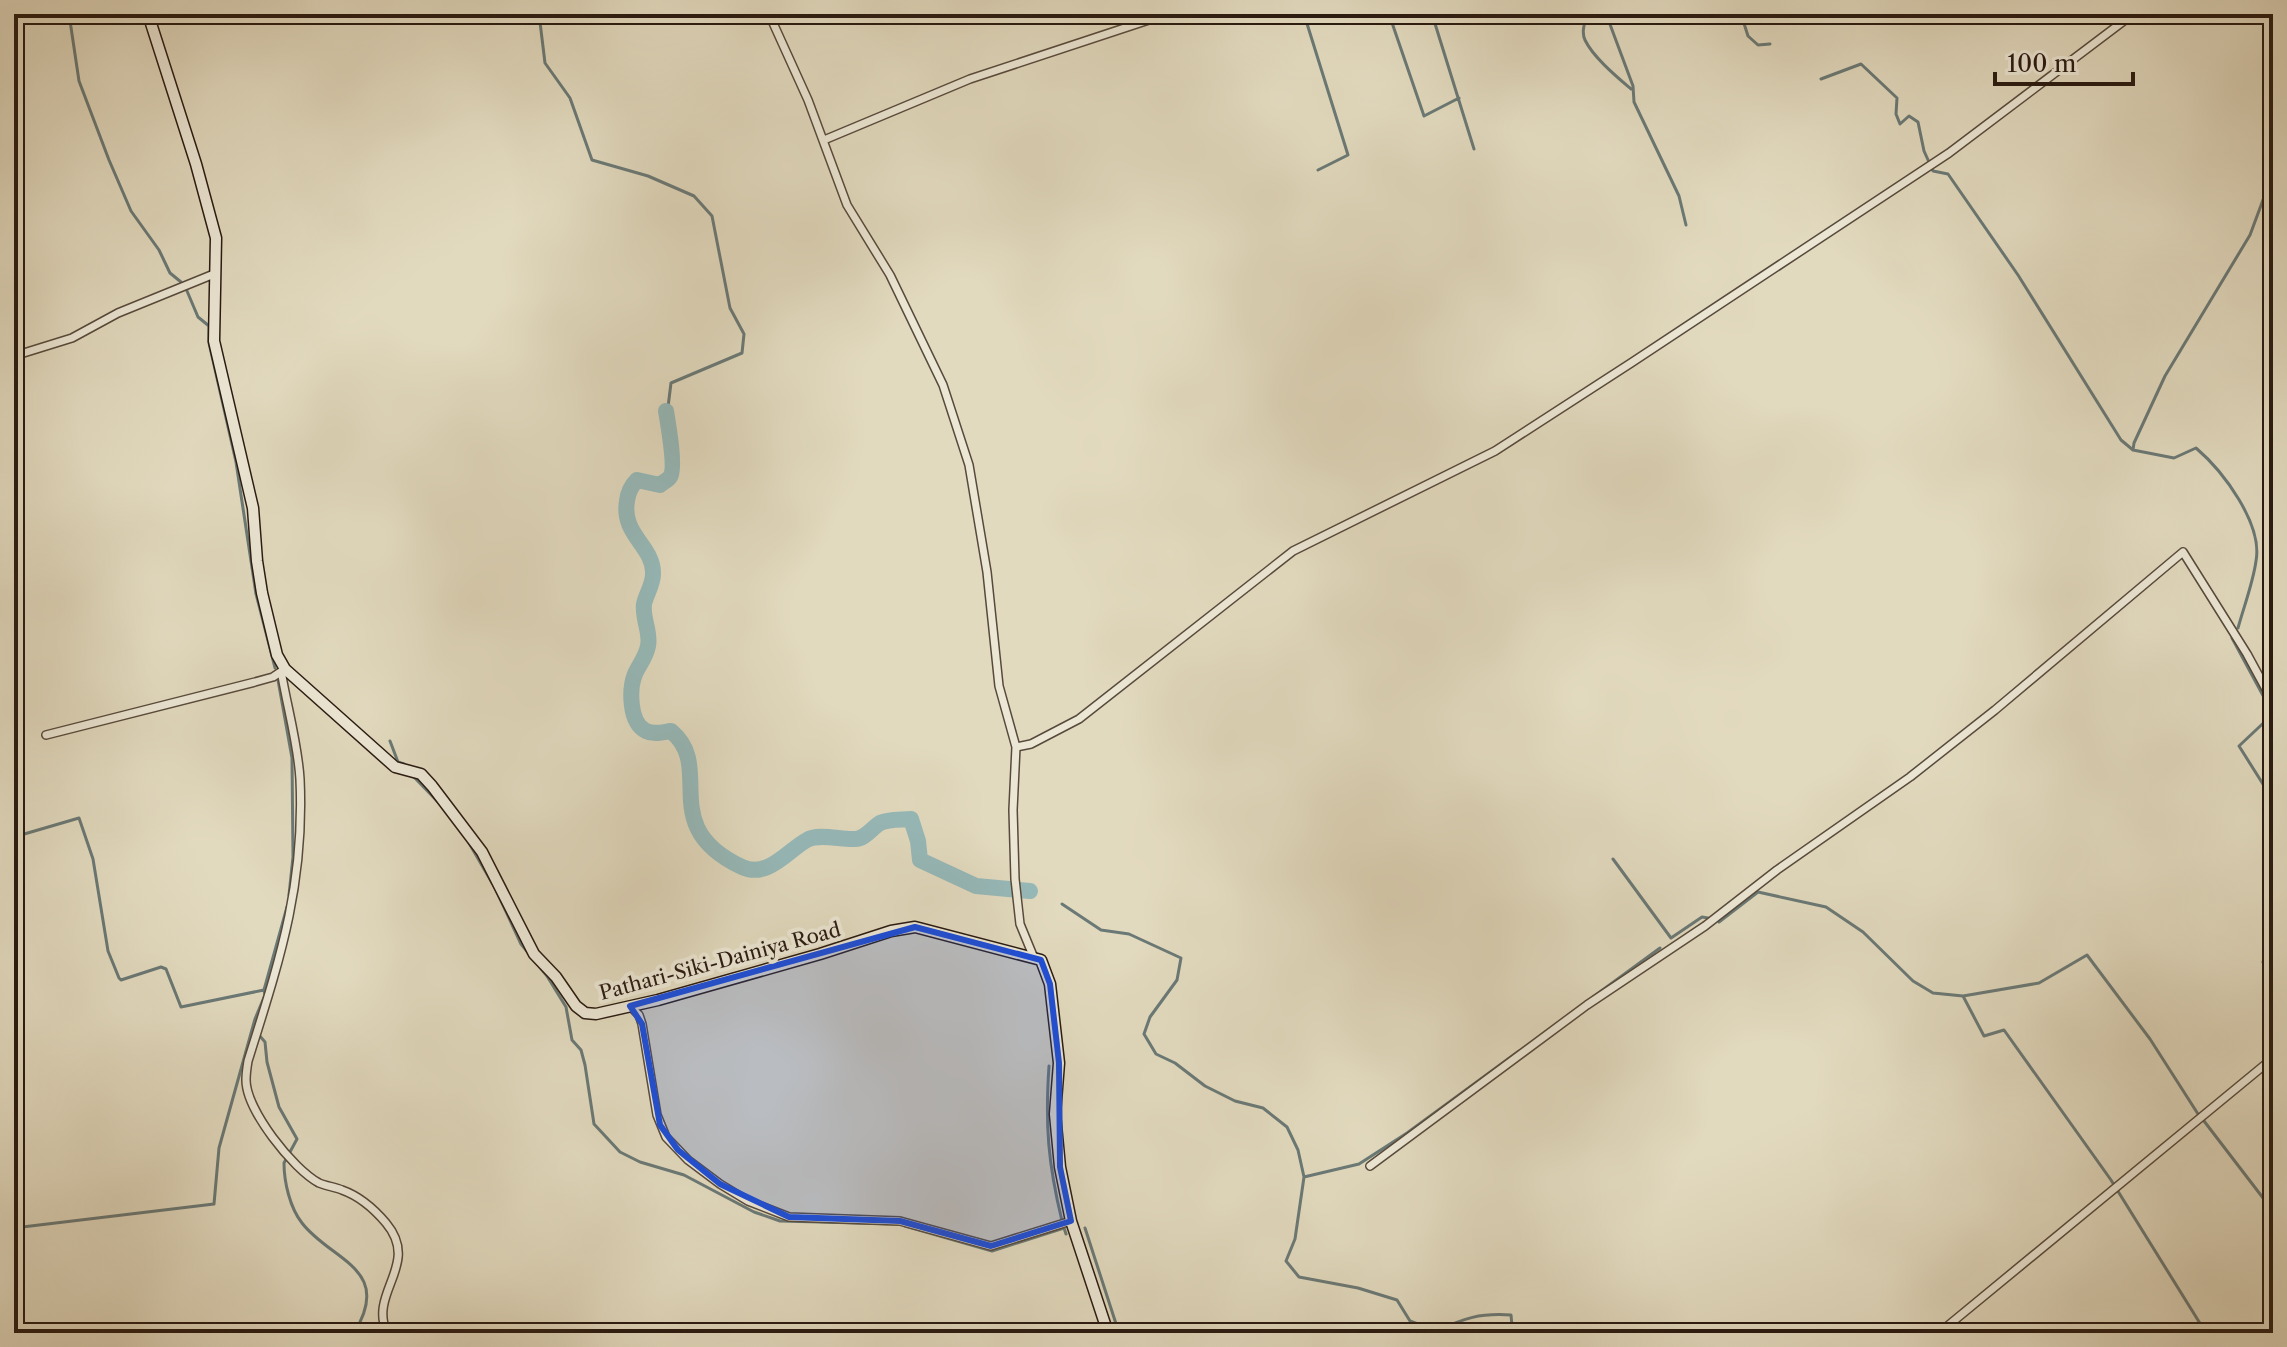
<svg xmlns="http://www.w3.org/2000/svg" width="2287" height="1347" font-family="'Libre Caslon Text',serif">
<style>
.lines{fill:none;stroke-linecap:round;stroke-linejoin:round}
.stream{stroke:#6a7976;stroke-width:3}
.river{stroke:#96b9b9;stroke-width:16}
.minor-casing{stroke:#574a3c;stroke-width:10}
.secondary-casing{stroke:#291a11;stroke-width:13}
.minor{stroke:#ece7d5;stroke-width:7}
.secondary{stroke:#ece7d5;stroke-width:10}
.marked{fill:#1d4ed8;fill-opacity:0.2;stroke:#1d4ed8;stroke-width:6;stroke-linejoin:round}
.labels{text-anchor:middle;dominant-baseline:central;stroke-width:8;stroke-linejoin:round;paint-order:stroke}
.street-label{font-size:20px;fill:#291a11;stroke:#ece7d5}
</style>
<rect width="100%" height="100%" fill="#e2dabf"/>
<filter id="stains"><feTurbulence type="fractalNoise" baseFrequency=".0025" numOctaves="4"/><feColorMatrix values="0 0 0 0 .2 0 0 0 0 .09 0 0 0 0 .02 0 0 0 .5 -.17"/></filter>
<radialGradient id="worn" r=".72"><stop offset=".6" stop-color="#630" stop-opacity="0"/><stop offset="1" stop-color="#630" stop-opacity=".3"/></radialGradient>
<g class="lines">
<path class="stream" d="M 69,14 L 79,81 L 109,160 L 131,211 L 159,250 L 170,273 L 181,282
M 539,14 L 545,63 L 570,98 L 592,160 L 648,176 L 694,196 L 712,216 L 730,308 L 744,334 L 742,353 L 671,383 L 668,407
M 1304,14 L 1348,155 L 1318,170
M 1389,14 L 1424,116 L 1459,98
M 1432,14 L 1474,149
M 1587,14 C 1585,22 1581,32 1585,40 C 1593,57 1617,77 1631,89
M 1601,14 L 1608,19 L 1633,86
M 1741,14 L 1748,36 L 1758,45 L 1770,44
M 1821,79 L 1861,64 L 1897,98 L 1896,114 L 1900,124 L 1909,116 L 1918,122 L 1924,151 L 1933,171 L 1948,174 L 2018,275 L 2121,440 L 2133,450
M 1633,86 L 1634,102 L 1679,196 L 1686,225
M 187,291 L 198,317 L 209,326 L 209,343 L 236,462 L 256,594 L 275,668
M 2238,628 C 2244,606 2253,583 2256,561 C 2263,524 2223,471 2196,448 L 2174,458 L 2133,450 L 2134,443 L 2165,376 L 2250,235 L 2273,173
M 2232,638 L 2273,714 L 2239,746 L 2273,800
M 278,680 L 292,758 L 293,857 L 289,895
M 390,741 L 398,762 L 404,764
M 413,776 L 438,802
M 14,837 L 79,818 L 93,859 L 108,951 L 119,978 L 121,980 L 161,967 L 166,969 L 181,1007 L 264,990 L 265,995 L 255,1019 L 219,1148 L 214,1204 L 14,1228
M 469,843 L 495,888 L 521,944 L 547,976 L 566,1007 L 572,1040 L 581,1050 L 585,1065 L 594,1124 L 620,1152 L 640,1162 L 684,1175 L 754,1212 L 780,1221 L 897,1224
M 1613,859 L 1671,938 L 1702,917 L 1708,918
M 1062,904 L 1101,930 L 1129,934 L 1181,958 L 1177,980 L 1150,1017 L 1144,1034 L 1156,1054 L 1175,1063 L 1205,1086 L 1235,1101 L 1263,1108 L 1287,1127 L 1298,1150 L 1304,1177 L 1295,1239 L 1286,1261 L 1299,1277 L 1358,1288 L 1397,1300 L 1410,1321 L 1436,1331 C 1465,1318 1479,1313 1511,1315 L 1512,1326 L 1507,1333
M 1719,922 L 1758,892 L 1826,907 L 1863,932 L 1913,981 L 1933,993 L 1963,996 L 1984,1036 L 2004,1030 L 2111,1180 L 2206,1333
M 2273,932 L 2263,962 L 2273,988
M 264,990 L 287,907
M 1963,996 L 2039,983 L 2087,955 L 2150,1039 L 2198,1114
M 1593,997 L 1660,948
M 259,1035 L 265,1042 L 267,1062 L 279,1107 L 297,1139 L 284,1163 C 284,1182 290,1208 302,1223 C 331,1261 394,1268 354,1333
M 1049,1066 C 1045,1125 1048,1163 1062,1221
M 2273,1072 L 2273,1082
M 2204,1121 L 2273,1211
M 1304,1177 L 1359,1164 L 1407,1133 L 1519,1051
M 905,1226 L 992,1251 L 1064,1228 L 1066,1234
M 1085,1228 L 1119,1333"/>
<path class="river" d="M 666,411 C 668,423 676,469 670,477 C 668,480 663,482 660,485 L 637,480 C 631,486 628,492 627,501 C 621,535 654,546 653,574 C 653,585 646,594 644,604 C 642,618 651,633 648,646 C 646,657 639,665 635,674 C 629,689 629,723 646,731 C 654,735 663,732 671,731 C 716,768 655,826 742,867 C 768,879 788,850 807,840 C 818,833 842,840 855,839 C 865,839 872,828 880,823 C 888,819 901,820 911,819 L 918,841 L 920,860 L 976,886 L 1030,891"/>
<g class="minor-casing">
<path id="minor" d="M 769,14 L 808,100 L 847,205 L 890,275 L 943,385 L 969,465 L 987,572 L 999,686 L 1016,747 L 1013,810 L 1015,879 L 1020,924 L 1034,958
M 824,140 L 970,79 L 1167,14
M 14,356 L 72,338 L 118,313 L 214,274
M 46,735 L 255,682 L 273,677 L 285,669 L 282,676 C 288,710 298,745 300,779 C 305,886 279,962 248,1061 C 247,1067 246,1074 246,1080 C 246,1110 293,1169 319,1183 C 326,1186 335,1187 342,1190 C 359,1196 375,1210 386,1223 C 421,1265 368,1292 387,1333
M 1016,747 L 1031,744 L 1079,719 L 1293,551 L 1495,451 L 1631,363 L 1949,153 L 2133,14
M 630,1006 L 639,1015 L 642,1024 L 657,1115 L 666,1137 L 688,1160 L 720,1184 L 748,1201 L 789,1217 L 900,1221 L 991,1246 L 1071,1221
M 1370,1166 L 1587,1005 L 1705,926 L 1777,870 L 1910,777 L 1995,710 L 2183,552 L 2247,654 L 2273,702
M 1939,1333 L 2273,1058"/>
</g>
<g class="secondary-casing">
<path id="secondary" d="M 148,14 L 196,164 L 216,238 L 214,341 L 253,508 L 257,561 L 262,593 L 277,655 L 285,669 L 395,767 L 421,774 L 432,786 L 482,852 L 534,954 L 556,977 L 576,1006 L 585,1013 L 596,1014 L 658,1000 L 820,954 L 891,931 L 915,927 L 1041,960 L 1050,984 L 1059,1063 L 1055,1114 L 1060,1167 L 1071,1221 L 1108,1333"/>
</g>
<use href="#minor" class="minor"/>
<use href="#secondary" class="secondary"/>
</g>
<path class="marked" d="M 915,927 L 1041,960 L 1050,984 L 1059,1063 L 1060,1167 L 1071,1221 L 991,1246 L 900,1221 L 789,1217 L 720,1184 L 678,1150 L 660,1125 L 642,1024 L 630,1006 Z"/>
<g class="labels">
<g class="street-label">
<text transform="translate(720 961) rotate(-15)">Pathari-Siki-Dainiya Road</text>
</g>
</g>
<rect width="2287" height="1347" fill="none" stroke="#e2dabf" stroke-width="48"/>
<rect x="16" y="16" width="2255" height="1315" fill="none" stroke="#291a11" stroke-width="4"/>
<rect x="24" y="24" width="2239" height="1299" fill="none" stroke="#291a11" stroke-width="2"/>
<path d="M1995 72v12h138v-12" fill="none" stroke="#291a11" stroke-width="4"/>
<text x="2007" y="72" font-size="24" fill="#291a11" stroke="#ece7d5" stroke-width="6" paint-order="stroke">100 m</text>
<rect width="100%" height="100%" filter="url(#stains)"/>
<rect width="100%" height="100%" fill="url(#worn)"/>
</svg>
